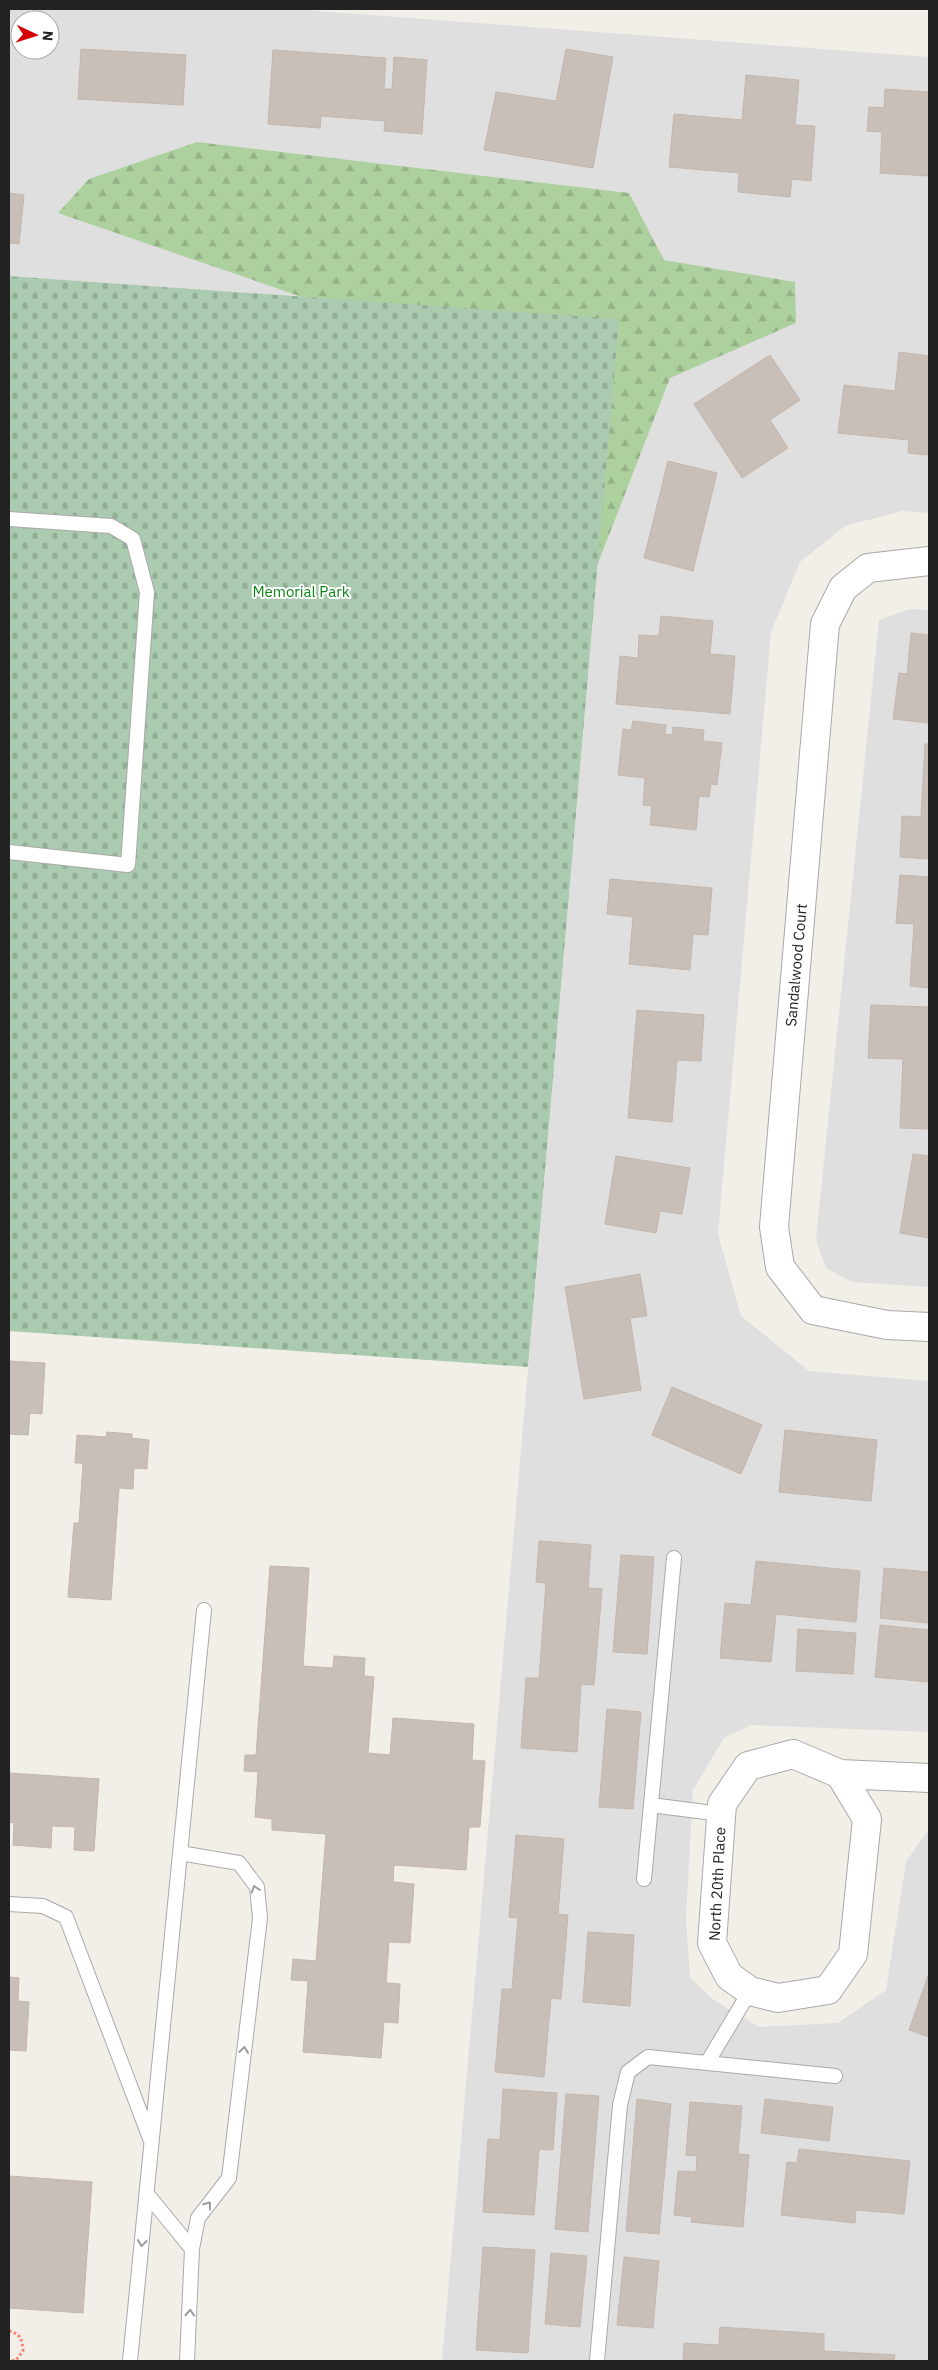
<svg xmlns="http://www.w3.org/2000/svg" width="938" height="2370" font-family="'IBM Plex Sans',sans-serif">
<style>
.residential{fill:#e0dfdf;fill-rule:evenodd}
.forest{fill:url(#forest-firs)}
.cemetery{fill:url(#cemetery-stones)}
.building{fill:#c7bfb8;stroke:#c4b6ab}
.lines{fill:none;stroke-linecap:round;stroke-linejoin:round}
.lane-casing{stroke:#a9a9a9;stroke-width:16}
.street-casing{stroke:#a9a9a9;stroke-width:30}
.path{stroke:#fa8072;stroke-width:3;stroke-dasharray:2.5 2.5;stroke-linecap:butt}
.lane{stroke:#fff;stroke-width:14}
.street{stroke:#fff;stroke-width:28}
.oneway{stroke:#9c9c9c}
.labels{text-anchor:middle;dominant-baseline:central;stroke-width:4;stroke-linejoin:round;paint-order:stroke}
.park-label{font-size:15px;fill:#0c8416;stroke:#fff}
.street-label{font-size:15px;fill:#222;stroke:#fff}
</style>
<defs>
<pattern id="forest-firs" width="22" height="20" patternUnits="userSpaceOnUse" patternTransform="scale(1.25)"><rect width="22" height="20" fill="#add19e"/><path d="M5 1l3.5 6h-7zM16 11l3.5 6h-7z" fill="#95b388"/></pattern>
<pattern id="cemetery-stones" width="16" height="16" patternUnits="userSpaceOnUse" patternTransform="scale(1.25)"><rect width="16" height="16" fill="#aacbaf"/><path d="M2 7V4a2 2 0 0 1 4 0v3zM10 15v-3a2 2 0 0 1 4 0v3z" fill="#92ae96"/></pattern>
</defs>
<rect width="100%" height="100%" fill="#f2efe9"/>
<path class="residential" d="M 9,9 L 291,9 L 929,57 L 929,513 L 902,511 L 845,526 L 800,562 L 771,632 L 718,1234 L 741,1316 L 809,1371 L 929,1381 L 929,1732 L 751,1725 L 724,1738 L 693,1790 L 686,1918 L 690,1978 L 714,2000 L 759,2027 L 838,2023 L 886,1990 L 906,1862 L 926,1833 L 929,1833 L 929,2361 L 442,2361 L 619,320 L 9,276 ZM 20,20 L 50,20 L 50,50 L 20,50 Z
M 910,609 L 929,610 L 929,1287 L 852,1282 L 826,1268 L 816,1240 L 879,620 Z"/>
<path class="forest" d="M 197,142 L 629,193 L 664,260 L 795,282 L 796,323 L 670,378 L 595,571 L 436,343 L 58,213 L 89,179 Z"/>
<path class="cemetery" d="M 9,276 L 619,319 L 528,1367 L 9,1331 Z"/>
<path class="building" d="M 81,49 L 186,55 L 183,105 L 78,99 Z
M 566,49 L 613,57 L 593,168 L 484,150 L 496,92 L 556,101 Z
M 273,50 L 386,58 L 384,89 L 392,89 L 394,57 L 427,60 L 422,134 L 384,131 L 385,121 L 321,116 L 320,128 L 268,124 Z
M 746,75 L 799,80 L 795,125 L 815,126 L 811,181 L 792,179 L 790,197 L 738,192 L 739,173 L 669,167 L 674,114 L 742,120 Z
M 885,89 L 929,92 L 929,176 L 880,173 L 882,132 L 867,131 L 869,107 L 884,108 Z
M 9,193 L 24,195 L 19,244 L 9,243 Z
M 899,352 L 929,356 L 929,455 L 908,453 L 909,440 L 838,433 L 844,385 L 895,391 Z
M 770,355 L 800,400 L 770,420 L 788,448 L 742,478 L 694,404 Z
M 668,461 L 717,473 L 693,571 L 644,558 Z
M 661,616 L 713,621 L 710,654 L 735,656 L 730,714 L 616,704 L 620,656 L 638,658 L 639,635 L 659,636 Z
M 911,633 L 929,635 L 929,723 L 893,719 L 899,673 L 907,674 Z
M 633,721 L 666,725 L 665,734 L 672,735 L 673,727 L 704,730 L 703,741 L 722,743 L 717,785 L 711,784 L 709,797 L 699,796 L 696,830 L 650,825 L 652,806 L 643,805 L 645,778 L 618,775 L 623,729 L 631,730 Z
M 925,744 L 929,744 L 929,859 L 900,857 L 902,816 L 921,817 Z
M 900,875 L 929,877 L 929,988 L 910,986 L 914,924 L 896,923 Z
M 610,879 L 712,888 L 708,935 L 693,934 L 690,970 L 629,964 L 633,917 L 607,914 Z
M 871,1005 L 929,1007 L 929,1129 L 900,1128 L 903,1059 L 868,1058 Z
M 637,1010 L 704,1015 L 701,1061 L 677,1060 L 672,1122 L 628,1118 Z
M 913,1154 L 929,1156 L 929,1238 L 900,1233 Z
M 616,1156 L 690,1168 L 682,1214 L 660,1211 L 656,1233 L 605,1224 Z
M 640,1274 L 647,1316 L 630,1318 L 641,1390 L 584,1399 L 565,1287 Z
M 9,1361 L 45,1363 L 42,1414 L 30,1413 L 28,1435 L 9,1434 Z
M 672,1387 L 762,1425 L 741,1474 L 652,1435 Z
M 785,1430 L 877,1440 L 871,1501 L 779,1492 Z
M 107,1432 L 132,1434 L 132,1438 L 149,1440 L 147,1469 L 134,1468 L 133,1489 L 119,1488 L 111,1600 L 68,1597 L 74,1523 L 79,1523 L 83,1463 L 75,1463 L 77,1435 L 106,1437 Z
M 539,1541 L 591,1545 L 588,1588 L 602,1589 L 594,1685 L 581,1684 L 577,1752 L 521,1748 L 526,1678 L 539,1678 L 546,1583 L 536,1582 Z
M 621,1555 L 654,1557 L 647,1654 L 613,1652 Z
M 756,1561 L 860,1571 L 856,1622 L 776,1614 L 771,1662 L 720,1658 L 725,1603 L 751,1605 Z
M 270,1566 L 309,1568 L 303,1666 L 333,1668 L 334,1656 L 365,1658 L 364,1676 L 374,1677 L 368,1753 L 390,1755 L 393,1718 L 474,1724 L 472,1760 L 485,1761 L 480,1827 L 469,1827 L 466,1870 L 394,1865 L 393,1882 L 414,1884 L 410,1943 L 389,1942 L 386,1983 L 400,1984 L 398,2023 L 384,2022 L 381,2058 L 303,2052 L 308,1981 L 291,1980 L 293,1959 L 316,1961 L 326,1834 L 272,1830 L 272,1819 L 255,1817 L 258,1772 L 244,1771 L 245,1755 L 256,1755 Z
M 884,1568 L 929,1572 L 929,1623 L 880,1618 Z
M 880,1625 L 929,1630 L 929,1682 L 875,1677 Z
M 798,1629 L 856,1633 L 853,1674 L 796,1671 Z
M 607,1709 L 641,1712 L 633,1809 L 599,1807 Z
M 9,1773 L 99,1779 L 94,1851 L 74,1850 L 75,1827 L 52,1826 L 51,1848 L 13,1845 L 14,1823 L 9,1822 Z
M 516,1835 L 564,1839 L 558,1914 L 568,1915 L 561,1999 L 551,1998 L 544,2077 L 495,2072 L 502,1989 L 512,1989 L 518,1918 L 509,1917 Z
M 588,1932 L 634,1935 L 630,2006 L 583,2002 Z
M 929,1973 L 929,2037 L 909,2030 Z
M 9,1977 L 19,1978 L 18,2001 L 29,2002 L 26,2051 L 9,2050 Z
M 503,2089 L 557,2093 L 553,2150 L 539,2149 L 534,2215 L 483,2212 L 488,2139 L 500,2140 Z
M 566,2094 L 599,2096 L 588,2232 L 555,2229 Z
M 637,2099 L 671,2104 L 659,2234 L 626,2231 Z
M 765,2099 L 833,2107 L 829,2141 L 761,2133 Z
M 690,2102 L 742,2106 L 738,2154 L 749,2155 L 743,2227 L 691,2222 L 692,2217 L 674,2215 L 678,2171 L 696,2172 L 697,2156 L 686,2155 Z
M 799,2149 L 910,2161 L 904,2214 L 856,2210 L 855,2223 L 781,2215 L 787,2162 L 797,2163 Z
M 9,2176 L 92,2182 L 83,2313 L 9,2308 Z
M 483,2247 L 535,2250 L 528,2353 L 476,2350 Z
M 551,2253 L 587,2256 L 580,2327 L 545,2324 Z
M 624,2257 L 659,2261 L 653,2328 L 617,2325 Z
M 720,2327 L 824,2334 L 824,2351 L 895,2355 L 894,2361 L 683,2361 L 684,2343 L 719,2345 Z"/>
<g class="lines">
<g class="lane-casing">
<path id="lane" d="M 9,519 L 111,526 L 133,539 L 147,592 L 128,865 L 9,852
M 651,1805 L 721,1814
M 180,1853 L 239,1863 L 257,1887 L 260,1918 L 229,2178 L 198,2218 L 192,2249
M 644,1879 L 674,1558
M 9,1904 L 43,1906 L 66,1917 L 151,2141
M 707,2063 L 750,1991
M 147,2194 L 192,2249 L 187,2361
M 130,2361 L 204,1610
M 597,2361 L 620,2105 L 628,2072 L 648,2057 L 835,2076"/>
</g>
<g class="street-casing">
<path id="street" d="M 929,561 L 868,568 L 843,588 L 825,624 L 774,1227 L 780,1267 L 813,1310 L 887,1325 L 929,1327
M 840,1774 L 867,1819 L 853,1954 L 828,1990 L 778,1998 L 750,1991 L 729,1976 L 712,1943 L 722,1804 L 748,1766 L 793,1754 L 840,1774 L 929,1778"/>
</g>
<path class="path" d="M 9,2331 C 21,2334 22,2339 23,2351 L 16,2360 L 9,2361"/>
<use href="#lane" class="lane"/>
<use href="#street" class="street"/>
</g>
<defs><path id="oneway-chevron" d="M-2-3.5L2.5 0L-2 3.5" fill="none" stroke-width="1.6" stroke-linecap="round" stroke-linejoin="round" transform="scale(1.25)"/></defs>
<g class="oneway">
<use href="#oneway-chevron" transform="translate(255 1889) rotate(-108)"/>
<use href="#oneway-chevron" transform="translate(244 2050) rotate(-83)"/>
<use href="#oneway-chevron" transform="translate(208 2205) rotate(-52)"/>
<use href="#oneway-chevron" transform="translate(142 2243) rotate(96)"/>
<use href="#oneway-chevron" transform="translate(190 2313) rotate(-87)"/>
</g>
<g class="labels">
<g class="park-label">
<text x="301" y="591">Memorial Park</text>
</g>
<g class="street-label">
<text transform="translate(796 965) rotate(-85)">Sandalwood Court</text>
<text transform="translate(717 1884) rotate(-87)">North 20th Place</text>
</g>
</g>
<rect width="938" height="2370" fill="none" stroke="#222222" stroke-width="20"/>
<g transform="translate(35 35) rotate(94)"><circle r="24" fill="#ffffff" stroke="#a7a7a7"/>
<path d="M0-4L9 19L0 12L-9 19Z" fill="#d40000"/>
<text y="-8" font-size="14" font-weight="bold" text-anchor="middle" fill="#222222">N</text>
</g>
</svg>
